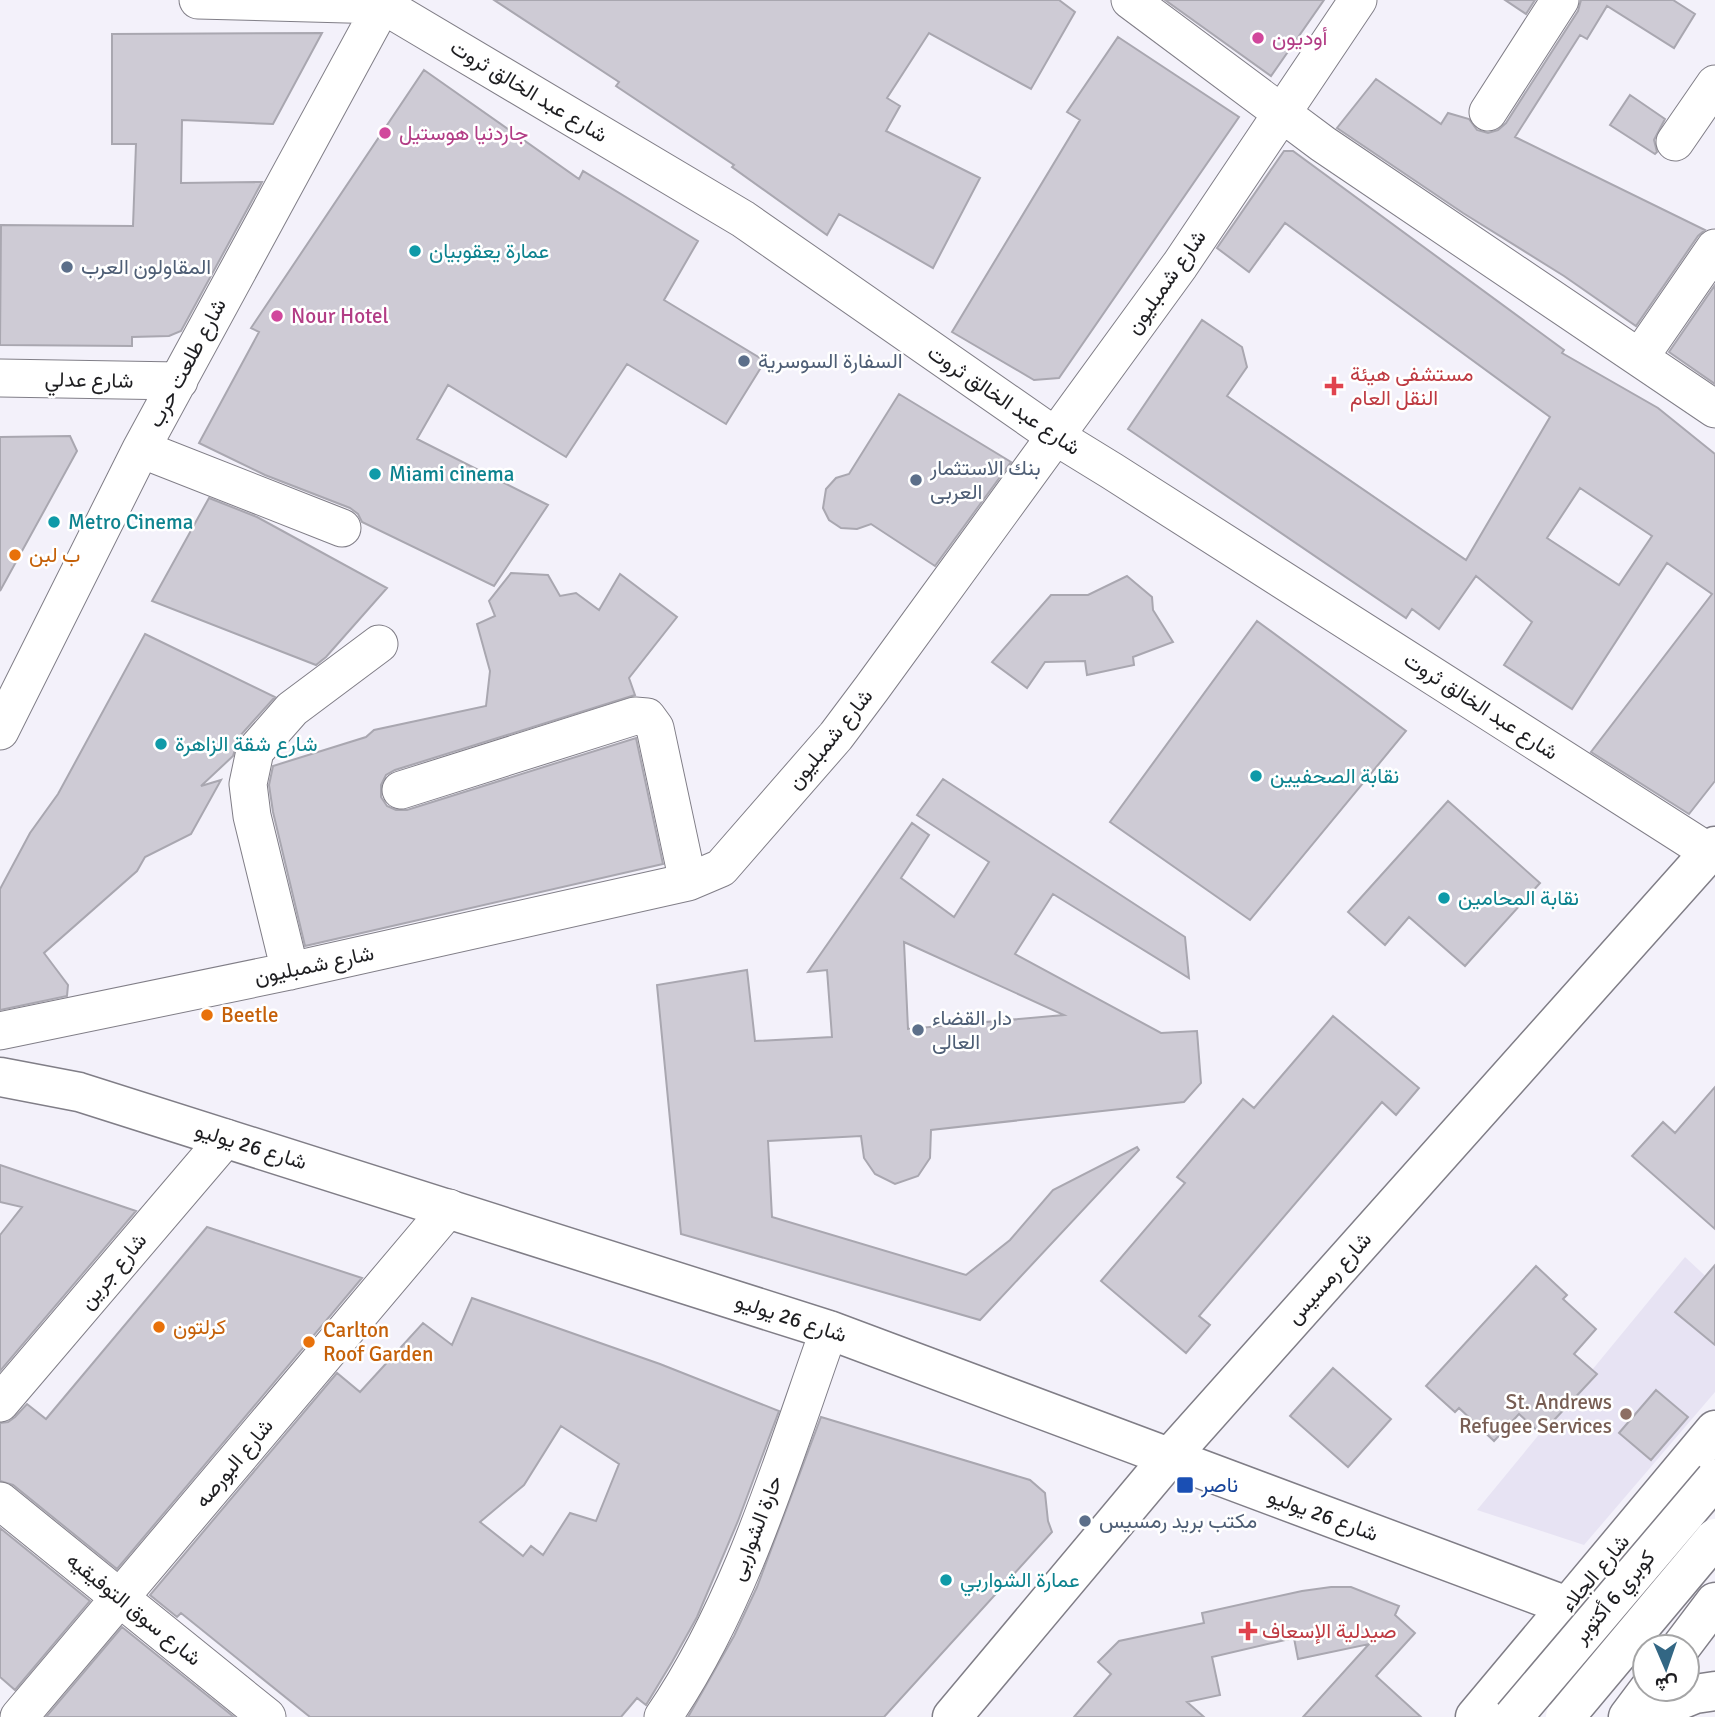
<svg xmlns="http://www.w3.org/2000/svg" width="1715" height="1717" font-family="Signika,Vazirmatn,sans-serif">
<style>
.built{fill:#e7e3f3}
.building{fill:#cecbd5;stroke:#a9a7b0;stroke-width:2;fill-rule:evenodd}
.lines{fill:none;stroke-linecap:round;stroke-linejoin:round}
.minor-casing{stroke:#807e87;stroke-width:39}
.major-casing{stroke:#807e87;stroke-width:41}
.highway-casing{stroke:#807e87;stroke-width:41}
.minor{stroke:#fff;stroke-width:37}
.major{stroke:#fff;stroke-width:38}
.highway{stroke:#fff;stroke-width:38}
.highway-bridge-casing{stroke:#807e87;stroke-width:41;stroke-linecap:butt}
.highway-bridge{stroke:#fff;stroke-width:38}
.hotel-dot{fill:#d1479c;stroke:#fff;stroke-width:2.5}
.culture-dot{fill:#0f9aa8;stroke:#fff;stroke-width:2.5}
.service-dot{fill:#5c6f8a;stroke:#fff;stroke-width:2.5}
.health-dot{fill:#e0444e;stroke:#fff;stroke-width:2.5}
.food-dot{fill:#e8710a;stroke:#fff;stroke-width:2.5}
.education-dot{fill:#8d6e63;stroke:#fff;stroke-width:2.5}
.transit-dot{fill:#1a4fb4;stroke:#fff;stroke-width:2.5}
.labels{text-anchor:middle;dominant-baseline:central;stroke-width:5;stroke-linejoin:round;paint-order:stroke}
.hotel-label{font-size:21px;fill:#b23c85;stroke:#fff;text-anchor:start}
.street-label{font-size:21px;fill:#1e1e21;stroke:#fff}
.culture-label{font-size:21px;fill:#0d838f;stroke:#fff;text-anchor:start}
.service-label{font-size:21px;fill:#4e5e75;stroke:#fff;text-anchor:start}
.health-label{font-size:21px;fill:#be3a42;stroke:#fff;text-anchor:start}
.food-label{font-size:21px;fill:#c56008;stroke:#fff;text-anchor:start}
.education-label{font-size:21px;fill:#785e54;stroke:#fff;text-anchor:end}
.transit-label{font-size:21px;fill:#164399;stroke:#fff;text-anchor:start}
</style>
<rect width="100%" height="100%" fill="#f3f1fa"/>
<path class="built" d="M 1685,1257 L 1715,1285 L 1715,1392 L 1584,1545 L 1477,1510 Z"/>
<path class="building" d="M 494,0 L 1059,0 L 1075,12 L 1031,89 L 929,33 L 887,98 L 900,106 L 886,131 L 980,178 L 933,268 L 839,214 L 827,235 L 732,167 L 734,165 L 616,86 L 619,82 Z
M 1165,0 L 1324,0 L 1271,76 Z
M 1505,0 L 1535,0 L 1526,14 Z
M 1581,0 L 1673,0 L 1695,14 L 1674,48 L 1607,6 L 1587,39 L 1580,35 L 1515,137 L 1705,230 L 1698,236 L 1636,326 L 1564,276 L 1463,213 L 1337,128 L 1376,79 L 1441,124 L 1448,113 L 1469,119 L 1477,130 L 1488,133 L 1498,130 L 1506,123 L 1578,11 Z
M 322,33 L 273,124 L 182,120 L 181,183 L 262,182 L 181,331 L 169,336 L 132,337 L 132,346 L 0,345 L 1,225 L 133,226 L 136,144 L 112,144 L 112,34 Z
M 1118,37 L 1239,117 L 1059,378 L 1034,380 L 952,332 L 1080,120 L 1067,112 Z
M 424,70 L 579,179 L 583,171 L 698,241 L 664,300 L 765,361 L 726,424 L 627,364 L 566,457 L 448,385 L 417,439 L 548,505 L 494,586 L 362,522 L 358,514 L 350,508 L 265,475 L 199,443 L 259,332 L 251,328 Z
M 1630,95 L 1665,119 L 1654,140 L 1657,152 L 1655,154 L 1610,125 Z
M 1284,151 L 1293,151 L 1564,350 L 1562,353 L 1658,408 L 1715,454 L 1715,781 L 1689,814 L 1591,752 L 1712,594 L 1667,563 L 1572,709 L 1504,665 L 1532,622 L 1476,576 L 1439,629 L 1412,609 L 1406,618 L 1128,429 L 1202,320 L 1242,347 L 1247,367 L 1227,396 L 1466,560 L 1550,417 L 1285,223 L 1249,272 L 1217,248 ZM 1580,488 L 1652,536 L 1619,585 L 1547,538 Z
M 1715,285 L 1715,384 L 1669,352 Z
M 899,394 L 1011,462 L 935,566 L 871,524 L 857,529 L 841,528 L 829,520 L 823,508 L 826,489 L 836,478 L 849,474 Z
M 70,436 L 77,451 L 0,591 L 0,437 Z
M 209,498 L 257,517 L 387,588 L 326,657 L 316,665 L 152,601 Z
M 511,573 L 548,575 L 560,596 L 576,593 L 599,610 L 620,574 L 677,617 L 629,678 L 635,695 L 395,770 L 386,775 L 381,785 L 381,797 L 387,806 L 396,810 L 407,810 L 636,738 L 663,864 L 305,946 L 273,812 L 269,785 L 273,766 L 366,737 L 374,730 L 486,706 L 490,671 L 477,624 L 495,616 L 489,601 Z
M 1127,576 L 1152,597 L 1153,610 L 1173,642 L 1133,657 L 1134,665 L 1087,675 L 1085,661 L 1045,662 L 1027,688 L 992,662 L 1051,595 L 1088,595 Z
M 1257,621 L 1406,731 L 1250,920 L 1110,822 Z
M 145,634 L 275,697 L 239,737 L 233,756 L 201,786 L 221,780 L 191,834 L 145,857 L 137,871 L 44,953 L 68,985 L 67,996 L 0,1010 L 0,889 L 30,833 L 58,794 Z
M 943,779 L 1185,937 L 1189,978 L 1053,894 L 1015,954 L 1161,1033 L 1197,1031 L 1201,1083 L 1184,1102 L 931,1130 L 930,1158 L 918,1176 L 895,1184 L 875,1174 L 864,1158 L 861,1136 L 768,1141 L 772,1217 L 966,1275 L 1010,1240 L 1053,1190 L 1137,1147 L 1139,1150 L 980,1320 L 681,1234 L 657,985 L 747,970 L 755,1041 L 832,1037 L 827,970 L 808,972 L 912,823 L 929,835 L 901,878 L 954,917 L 989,862 L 917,815 ZM 904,942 L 1064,1015 L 908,1029 Z
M 1448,801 L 1540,883 L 1465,966 L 1409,917 L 1385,945 L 1348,912 Z
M 1333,1016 L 1419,1088 L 1396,1115 L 1382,1102 L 1199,1316 L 1210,1325 L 1186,1353 L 1101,1281 L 1185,1183 L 1177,1177 L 1243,1099 L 1254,1108 Z
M 1715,1087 L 1715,1229 L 1632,1156 L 1663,1122 L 1675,1133 Z
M 0,1165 L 136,1211 L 0,1371 L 0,1235 L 22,1207 L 0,1202 Z
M 207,1227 L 362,1278 L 117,1569 L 13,1485 L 0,1481 L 0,1423 L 8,1422 L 15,1417 L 27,1404 L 46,1419 Z
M 1715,1265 L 1715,1345 L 1675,1312 Z
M 1536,1266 L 1567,1295 L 1563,1299 L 1596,1329 L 1574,1354 L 1597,1374 L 1541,1434 L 1519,1414 L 1494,1441 L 1459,1408 L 1455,1412 L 1426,1386 Z
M 472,1298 L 660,1364 L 779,1411 L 738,1521 L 697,1617 L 672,1662 L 646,1705 L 637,1698 L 621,1717 L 310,1717 L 181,1613 L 177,1617 L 150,1595 L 337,1373 L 360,1392 L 423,1323 L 452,1345 ZM 561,1426 L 619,1464 L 596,1521 L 570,1513 L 543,1555 L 531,1546 L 523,1556 L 480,1522 L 524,1485 Z
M 1333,1368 L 1391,1419 L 1348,1467 L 1290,1416 Z
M 1656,1390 L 1688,1417 L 1651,1460 L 1619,1433 Z
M 821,1417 L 1030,1480 L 1045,1493 L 1048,1521 L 1052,1532 L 884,1717 L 688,1717 L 734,1636 L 757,1587 Z
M 0,1528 L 90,1601 L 15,1690 L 0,1677 Z
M 1331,1587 L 1351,1587 L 1399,1606 L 1395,1615 L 1415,1633 L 1376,1676 L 1421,1717 L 1303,1717 L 1369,1644 L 1298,1659 L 1294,1638 L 1212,1657 L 1220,1695 L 1187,1702 L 1204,1717 L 1074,1717 L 1111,1674 L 1098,1662 L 1119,1641 L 1204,1623 L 1202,1613 L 1302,1591 Z
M 122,1627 L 234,1717 L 46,1717 Z"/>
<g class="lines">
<g class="minor-casing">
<path id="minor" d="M 198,0 L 383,5 L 743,219 L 1055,436 L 1112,471 L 1709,852
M 1130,0 L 1323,144 L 1715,409
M 1488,112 L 1560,0
M 1675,142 L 1715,84
M 1640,357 L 1715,248
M 0,378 L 179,381
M 141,449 L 342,528
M 0,731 L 141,449 L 385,0
M 401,790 L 635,716 L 647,717 L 655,728 L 688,882
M 290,971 L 252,816 L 248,784 L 255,751 L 292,709 L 379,644
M 0,1031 L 290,971 L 688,882 L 721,868 L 836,736 L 872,688 L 1180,265 L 1358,0
M 0,1403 L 226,1138
M 0,1501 L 267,1717
M 19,1717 L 449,1208
M 663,1717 C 741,1603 783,1459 829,1330"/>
</g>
<g class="major-casing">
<path id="major" d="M 0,1077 L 79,1092 L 829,1330 L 1567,1606
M 1681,1647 L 1715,1602
M 952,1717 L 1169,1458 L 1715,846
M 1475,1717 L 1715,1430
M 1628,1717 L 1649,1689"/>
</g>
<g class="highway-casing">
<path id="highway" d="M 1638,1717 L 1695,1694 L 1715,1691"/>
</g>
<use href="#minor" class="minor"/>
<use href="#major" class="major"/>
<use href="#highway" class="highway"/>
<g class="highway-bridge-casing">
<path id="highway-bridge" d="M 1513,1717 L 1715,1479
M 1565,1717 L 1715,1538"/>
</g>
<use href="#highway-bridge" class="highway-bridge"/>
</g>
<g class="hotel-dot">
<circle cx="1258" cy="38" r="7"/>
<circle cx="385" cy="133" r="7"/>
<circle cx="277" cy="316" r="7"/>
</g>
<g class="culture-dot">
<circle cx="415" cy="251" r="7"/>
<circle cx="375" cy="474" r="7"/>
<circle cx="54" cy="522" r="7"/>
<circle cx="161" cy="744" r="7"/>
<circle cx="1256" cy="776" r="7"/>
<circle cx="1444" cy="898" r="7"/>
<circle cx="946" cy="1580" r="7"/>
</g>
<g class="service-dot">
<circle cx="67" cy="267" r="7"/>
<circle cx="744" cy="361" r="7"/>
<circle cx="916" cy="480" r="7"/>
<circle cx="918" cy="1030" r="7"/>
<circle cx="1085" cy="1521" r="7"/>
</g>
<g class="health-dot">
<path d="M1330.5 375.5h7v7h7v7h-7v7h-7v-7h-7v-7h7z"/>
<path d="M1244.5 1620.5h7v7h7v7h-7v7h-7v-7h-7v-7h7z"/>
</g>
<g class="food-dot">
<circle cx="15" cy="555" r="7"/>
<circle cx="207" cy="1015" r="7"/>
<circle cx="159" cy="1327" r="7"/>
<circle cx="309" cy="1342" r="7"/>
</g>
<circle class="education-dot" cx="1626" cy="1414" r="7"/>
<rect class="transit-dot" x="1176" y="1476" width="18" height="18" rx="3.5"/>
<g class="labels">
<g class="hotel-label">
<text x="1272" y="38">أوديون</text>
<text x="399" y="133">جاردنيا هوستيل</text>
<text x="291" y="316">Nour Hotel</text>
</g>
<g class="street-label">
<text transform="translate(529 91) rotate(31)">شارع عبد الخالق ثروت</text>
<text transform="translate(1166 282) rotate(-55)">شارع شمبليون</text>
<text transform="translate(187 363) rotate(-62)">شارع طلعت حرب</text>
<text transform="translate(89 380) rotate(1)">شارع عدلي</text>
<text transform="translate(1004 400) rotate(34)">شارع عبد الخالق ثروت</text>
<text transform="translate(1481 706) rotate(33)">شارع عبد الخالق ثروت</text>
<text transform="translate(830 739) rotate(-51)">شارع شمبليون</text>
<text transform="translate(314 965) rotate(-12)">شارع شمبليون</text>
<text transform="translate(251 1146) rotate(17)">شارع 26 يوليو</text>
<text transform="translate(113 1271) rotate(-50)">شارع جرين</text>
<text transform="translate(1329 1278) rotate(-48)">شارع رمسيس</text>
<text transform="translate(791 1318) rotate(18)">شارع 26 يوليو</text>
<text transform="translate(234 1463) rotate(-50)">شارع البورصه</text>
<text transform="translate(1323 1515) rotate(20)">شارع 26 يوليو</text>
<text transform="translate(756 1528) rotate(-69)">حارة الشواربى</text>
<text transform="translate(1595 1573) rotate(-50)">شارع الجلاء</text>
<text transform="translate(1614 1597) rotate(-50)">كوبري 6 أكتوبر</text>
<text transform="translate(134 1609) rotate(39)">شارع سوق التوفيقيه</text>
</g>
<g class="culture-label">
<text x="429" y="251">عمارة يعقوبيان</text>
<text x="389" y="474">Miami cinema</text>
<text x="68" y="522">Metro Cinema</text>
<text x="175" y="744">شارع شقة الزاهرة</text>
<text x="1270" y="776">نقابة الصحفيين</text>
<text x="1458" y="898">نقابة المحامين</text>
<text x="960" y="1580">عمارة الشواربي</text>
</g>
<g class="service-label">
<text x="81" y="267">المقاولون العرب</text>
<text x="758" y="361">السفارة السوسرية</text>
<text x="930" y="468">بنك الاستثمار<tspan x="930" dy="24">العربى</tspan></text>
<text x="932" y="1018">دار القضاء<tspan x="932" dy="24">العالى</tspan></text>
<text x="1099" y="1521">مكتب بريد رمسيس</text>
</g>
<g class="health-label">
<text x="1350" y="374">مستشفى هيئة<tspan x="1350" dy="24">النقل العام</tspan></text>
<text x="1262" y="1631">صيدلية الإسعاف</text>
</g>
<g class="food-label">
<text x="29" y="555">ب لبن</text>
<text x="221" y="1015">Beetle</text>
<text x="173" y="1327">كرلتون</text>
<text x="323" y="1330">Carlton<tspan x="323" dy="24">Roof Garden</tspan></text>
</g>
<g class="education-label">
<text x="1612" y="1402">St. Andrews<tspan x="1612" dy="24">Refugee Services</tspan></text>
</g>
<g class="transit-label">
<text x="1201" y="1485">ناصر</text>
</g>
</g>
<g transform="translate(1666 1668) rotate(178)"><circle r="33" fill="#ffffff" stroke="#a5a5a6" stroke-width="2"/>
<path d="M0-5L12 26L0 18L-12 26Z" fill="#336784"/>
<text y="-10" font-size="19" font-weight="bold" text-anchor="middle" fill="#1e1e21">ش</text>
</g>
</svg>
